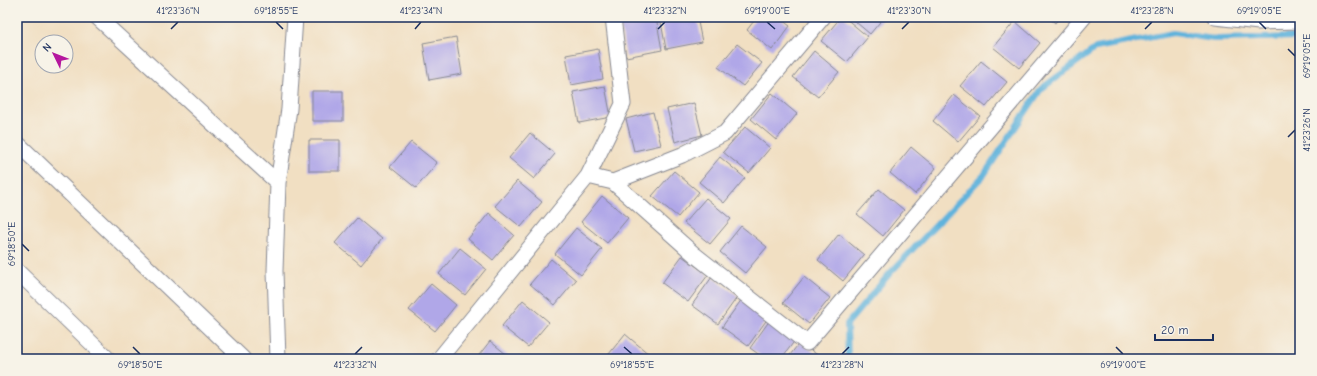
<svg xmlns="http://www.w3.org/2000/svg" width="1317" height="376" font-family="'Comic Neue',sans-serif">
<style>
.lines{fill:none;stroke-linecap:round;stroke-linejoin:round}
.stream{stroke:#61b3dc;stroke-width:6}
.building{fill:#b0a7e8}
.minor-casing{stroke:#868790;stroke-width:17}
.minor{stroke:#fff;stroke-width:15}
.ticks{fill:none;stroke:#1b2f5e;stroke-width:1.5}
.neatline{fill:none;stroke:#1b2f5e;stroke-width:1.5}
.ticks-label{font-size:10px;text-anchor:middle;fill:#1b2f5e}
</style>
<rect width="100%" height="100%" fill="#f7f3e8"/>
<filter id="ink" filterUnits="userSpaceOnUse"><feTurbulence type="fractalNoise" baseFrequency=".025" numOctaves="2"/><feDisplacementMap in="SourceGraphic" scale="8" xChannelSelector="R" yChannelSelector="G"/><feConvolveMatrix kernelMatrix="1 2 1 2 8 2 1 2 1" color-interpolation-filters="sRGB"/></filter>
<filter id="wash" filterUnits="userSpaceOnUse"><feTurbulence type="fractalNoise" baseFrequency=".012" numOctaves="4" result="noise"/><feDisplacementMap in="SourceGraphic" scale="16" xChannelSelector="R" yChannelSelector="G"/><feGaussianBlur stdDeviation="0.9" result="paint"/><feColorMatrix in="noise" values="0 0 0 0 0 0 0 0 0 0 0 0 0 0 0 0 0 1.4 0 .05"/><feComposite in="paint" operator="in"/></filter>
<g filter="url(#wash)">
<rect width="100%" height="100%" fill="#f1dfc2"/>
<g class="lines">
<path class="stream" d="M 848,359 L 847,324 L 891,272 L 984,175 L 1041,89 L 1096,48 L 1173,33 L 1214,39 L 1299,37"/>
</g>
<g id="blocks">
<path class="building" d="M 645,17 L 656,17 L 662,50 L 626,57 L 620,22 Z
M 660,17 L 697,17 L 702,42 L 666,49 Z
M 757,17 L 778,17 L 790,26 L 772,50 L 747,30 Z
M 841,17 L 844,17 L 868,37 L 847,62 L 821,41 Z
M 850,17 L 884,17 L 870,34 Z
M 1048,17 L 1060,17 L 1055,23 Z
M 1015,21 L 1040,43 L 1019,68 L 993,47 Z
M 456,37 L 462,74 L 429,80 L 423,43 Z
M 737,44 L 762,63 L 743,86 L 718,67 Z
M 598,49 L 603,79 L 571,85 L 566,55 Z
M 814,51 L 839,72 L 818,97 L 793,77 Z
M 981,61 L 1007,82 L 986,107 L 960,86 Z
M 605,86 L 611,117 L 579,123 L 573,92 Z
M 312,91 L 343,91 L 343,121 L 312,121 Z
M 772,93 L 797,114 L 776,140 L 751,119 Z
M 954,95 L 980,116 L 958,142 L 933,121 Z
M 694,103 L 702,135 L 675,142 L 667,109 Z
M 653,112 L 661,145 L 634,151 L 626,119 Z
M 745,127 L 770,148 L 749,173 L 723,152 Z
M 530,133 L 555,154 L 534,179 L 509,158 Z
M 309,140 L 340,140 L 340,171 L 309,171 Z
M 411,142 L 437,163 L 416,188 L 390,167 Z
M 911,147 L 936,168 L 915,194 L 890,173 Z
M 720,157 L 745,178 L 724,203 L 699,182 Z
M 674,171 L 699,192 L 678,217 L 652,196 Z
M 517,181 L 542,202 L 521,227 L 495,206 Z
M 879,189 L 904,210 L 883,236 L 857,214 Z
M 602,196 L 628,218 L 607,243 L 581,222 Z
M 706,198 L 731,219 L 710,244 L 684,223 Z
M 489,213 L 514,235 L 493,260 L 468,239 Z
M 357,218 L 382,239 L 361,265 L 335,243 Z
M 741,226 L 767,247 L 745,273 L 720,252 Z
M 576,228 L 602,249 L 581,275 L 555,254 Z
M 839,234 L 864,255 L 843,281 L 818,260 Z
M 460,248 L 486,269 L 465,295 L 439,274 Z
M 682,256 L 708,275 L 688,302 L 662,283 Z
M 551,259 L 576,280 L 555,305 L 530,284 Z
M 712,277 L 738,296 L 718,324 L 692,305 Z
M 804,277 L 830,298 L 809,324 L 783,303 Z
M 431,284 L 456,305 L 435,331 L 409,310 Z
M 742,299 L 768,318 L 748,346 L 722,327 Z
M 523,300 L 549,322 L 528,347 L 502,326 Z
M 770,320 L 796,339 L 781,359 L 765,359 L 750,348 Z
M 625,334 L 650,355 L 647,359 L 605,359 Z
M 490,341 L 512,359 L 476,359 Z
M 800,342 L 823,359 L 787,359 Z"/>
</g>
</g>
<g filter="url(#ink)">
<use href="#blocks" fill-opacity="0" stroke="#868790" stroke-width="1"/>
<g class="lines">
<g class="minor-casing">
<path id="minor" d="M 97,17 L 278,183
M 1215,17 L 1259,22 L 1300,21
M 17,143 L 243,359
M 588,176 L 613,182 L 682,155 L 725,133 L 823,17
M 613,182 L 695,255 L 807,343 L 1084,17
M 17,271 L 108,359
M 278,359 L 275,271 L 278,183 L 289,109 L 295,17
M 439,359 L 588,176 L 623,104 L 613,17"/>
</g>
<use href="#minor" class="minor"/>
</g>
</g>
<path class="ticks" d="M 276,22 L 283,29M 767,22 L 775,29M 1259,22 L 1266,29M 171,29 L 178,22M 415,29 L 421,22M 658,29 L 665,22M 902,29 L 909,22M 1145,29 L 1152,22M 1288,49 L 1295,56M 1288,137 L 1295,130M 22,244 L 29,251M 133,347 L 140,354M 624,347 L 632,354M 1116,347 L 1123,354M 355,354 L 362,347M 842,354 L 849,347"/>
<rect width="1317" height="376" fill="none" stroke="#f7f3e8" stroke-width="44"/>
<g transform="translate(54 54) rotate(313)"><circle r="19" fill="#f7f3e8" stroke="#9fa5b1"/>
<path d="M0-3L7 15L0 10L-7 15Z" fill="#b5179e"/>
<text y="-6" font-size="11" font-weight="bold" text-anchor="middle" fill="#1b2f5e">N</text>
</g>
<path d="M1155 334v6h58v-6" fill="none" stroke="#1b2f5e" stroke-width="2"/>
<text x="1161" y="334" font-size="12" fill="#1b2f5e" stroke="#f7f3e8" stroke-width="3" paint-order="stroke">20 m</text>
<rect x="22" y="22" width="1273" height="332" class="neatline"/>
<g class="ticks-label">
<text x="178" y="14">41°23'36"N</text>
<text x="276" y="14">69°18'55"E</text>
<text x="421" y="14">41°23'34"N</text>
<text x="665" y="14">41°23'32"N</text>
<text x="767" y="14">69°19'00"E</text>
<text x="909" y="14">41°23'30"N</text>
<text x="1152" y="14">41°23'28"N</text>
<text x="1259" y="14">69°19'05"E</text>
<text transform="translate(1306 56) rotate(-90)" y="4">69°19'05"E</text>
<text transform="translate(1306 130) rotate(-90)" y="4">41°23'26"N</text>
<text transform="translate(11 244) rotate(-90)" y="4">69°18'50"E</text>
<text x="140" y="368">69°18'50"E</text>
<text x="355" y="368">41°23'32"N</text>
<text x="632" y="368">69°18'55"E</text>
<text x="842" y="368">41°23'28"N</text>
<text x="1123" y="368">69°19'00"E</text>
</g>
</svg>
